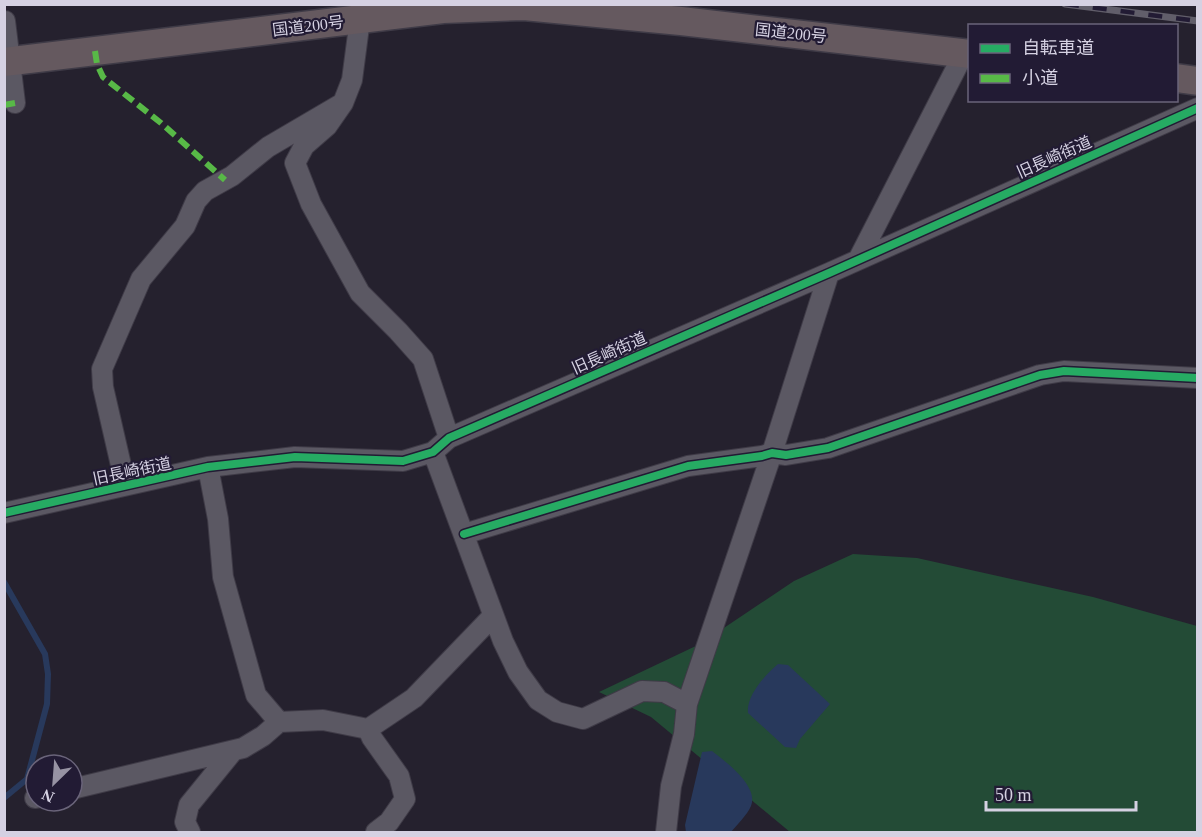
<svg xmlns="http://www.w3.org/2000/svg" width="1202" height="837" font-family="'Times New Roman','Noto Sans JP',serif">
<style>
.forest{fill:#234b36}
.water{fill:#28395c}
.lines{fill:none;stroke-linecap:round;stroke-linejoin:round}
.stream{stroke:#28395c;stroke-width:6}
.minor-casing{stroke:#3f3b47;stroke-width:22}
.highway-casing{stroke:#3f3b47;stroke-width:31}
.minor{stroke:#5b5863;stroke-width:20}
.highway{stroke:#65595f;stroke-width:28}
.rail-casing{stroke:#615e6a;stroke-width:7}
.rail{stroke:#221b34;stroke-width:4.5;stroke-dasharray:14;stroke-linecap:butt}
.quiet{stroke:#58b947;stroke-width:6;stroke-dasharray:12 6;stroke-linecap:butt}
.cycleway-casing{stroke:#221b34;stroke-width:11}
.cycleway{stroke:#26ab63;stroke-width:8}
.labels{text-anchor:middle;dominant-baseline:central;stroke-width:4.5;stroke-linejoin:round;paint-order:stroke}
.street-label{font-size:16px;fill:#d5d1e2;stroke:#221b34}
</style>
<rect width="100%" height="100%" fill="#25212e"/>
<path class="forest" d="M 853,554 L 917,558 L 1093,597 L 1197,626 L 1197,832 L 790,832 L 651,717 L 599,692 L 700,644 L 794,581 Z"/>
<path class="water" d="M 778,664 L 788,665 L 830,704 L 800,739 L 796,748 L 785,747 L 748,713 C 746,696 765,675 778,664 Z
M 712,751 C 726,762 759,786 751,806 C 747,815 737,825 731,832 L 686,832 L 685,825 L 702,752 Z"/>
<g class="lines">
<path class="stream" d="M 4,582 L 45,654 L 48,674 L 47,704 L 27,779 L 4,798"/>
<g class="minor-casing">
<path id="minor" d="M 360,19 L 352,80 L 343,103 L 327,126 L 304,146 L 295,163 L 311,204 L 360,293 L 398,331 L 423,359 L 449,438
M 5,21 L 15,103
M 859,258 L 964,53
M 433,452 L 503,641 L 518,672 L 538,700 L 557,712 L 583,719 L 642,691 L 664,692 L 687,704
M 208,467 L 218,519 L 223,577 L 256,695 L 279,722
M 123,486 L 123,474 L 103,387 L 102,369 L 141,279 L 185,226 L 196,201 L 205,191 L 232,176 L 268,147 L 343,103
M 4,513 L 208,467 L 295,457 L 403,461 L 433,452 L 449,438 L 829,273 L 1198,108
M 464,534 L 688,466 L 762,456 L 772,453 L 786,455 L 828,448 L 1040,375 L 1064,371 L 1198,378
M 368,729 L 372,738 L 399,776 L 405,799 L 389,822 L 376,832
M 72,789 L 243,748 L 263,736 L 279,722 L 323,720 L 368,729 L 414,698 L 493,616
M 35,798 L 36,798
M 190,832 L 185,822 L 189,805 L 233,751
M 666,832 L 671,786 L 684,734 L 687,704 L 772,453 L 829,273"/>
</g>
<g class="highway-casing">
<path id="highway" d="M 4,62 L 443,9 L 524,6 L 681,21 L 970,54
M 1176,78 L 1198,81"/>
</g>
<use href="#minor" class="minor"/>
<use href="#highway" class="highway"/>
<g class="rail-casing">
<path id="rail" d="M 1065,4 L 1198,21"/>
</g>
<use href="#rail" class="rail"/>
<path class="quiet" d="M 4,21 L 5,21
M 95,51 L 97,64 L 103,77 L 161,123 L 225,180
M 4,105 L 15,103"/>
<g class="cycleway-casing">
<path id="cycleway" d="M 4,513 L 208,467 L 295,457 L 403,461 L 433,452 L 449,438 L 829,273 L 1198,108
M 464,534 L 688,466 L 762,456 L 772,453 L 786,455 L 828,448 L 1040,375 L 1064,371 L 1198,378"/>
</g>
<use href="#cycleway" class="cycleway"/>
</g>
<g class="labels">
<g class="street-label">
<text transform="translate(308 26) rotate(-7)">国道200号</text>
<text transform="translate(791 33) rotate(6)">国道200号</text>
<text transform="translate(1054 157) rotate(-24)">旧長崎街道</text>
<text transform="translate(609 353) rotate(-24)">旧長崎街道</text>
<text transform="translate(132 471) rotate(-12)">旧長崎街道</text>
</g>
</g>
<rect width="1202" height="837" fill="none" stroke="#d5d1e2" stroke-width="12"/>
<rect x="968" y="24" width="210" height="78" fill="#221b34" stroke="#6a647a" stroke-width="1.5"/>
<rect x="980" y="44" width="30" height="9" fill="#26ab63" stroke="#6a647a" stroke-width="1.5"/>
<text x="1022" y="54" font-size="18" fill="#d5d1e2">自転車道</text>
<rect x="980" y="74" width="30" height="9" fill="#58b947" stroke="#6a647a" stroke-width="1.5"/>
<text x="1022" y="84" font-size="18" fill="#d5d1e2">小道</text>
<g transform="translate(54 783) rotate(205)"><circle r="28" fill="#221b34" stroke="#6a647a" stroke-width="1.5"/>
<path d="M0-4.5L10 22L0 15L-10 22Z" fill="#9793a3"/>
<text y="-9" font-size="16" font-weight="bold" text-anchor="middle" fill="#d5d1e2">N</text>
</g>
<path d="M986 801v9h150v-9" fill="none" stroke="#d5d1e2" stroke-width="3"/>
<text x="995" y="801" font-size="18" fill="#d5d1e2" stroke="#221b34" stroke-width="4.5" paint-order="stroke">50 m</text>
</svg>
